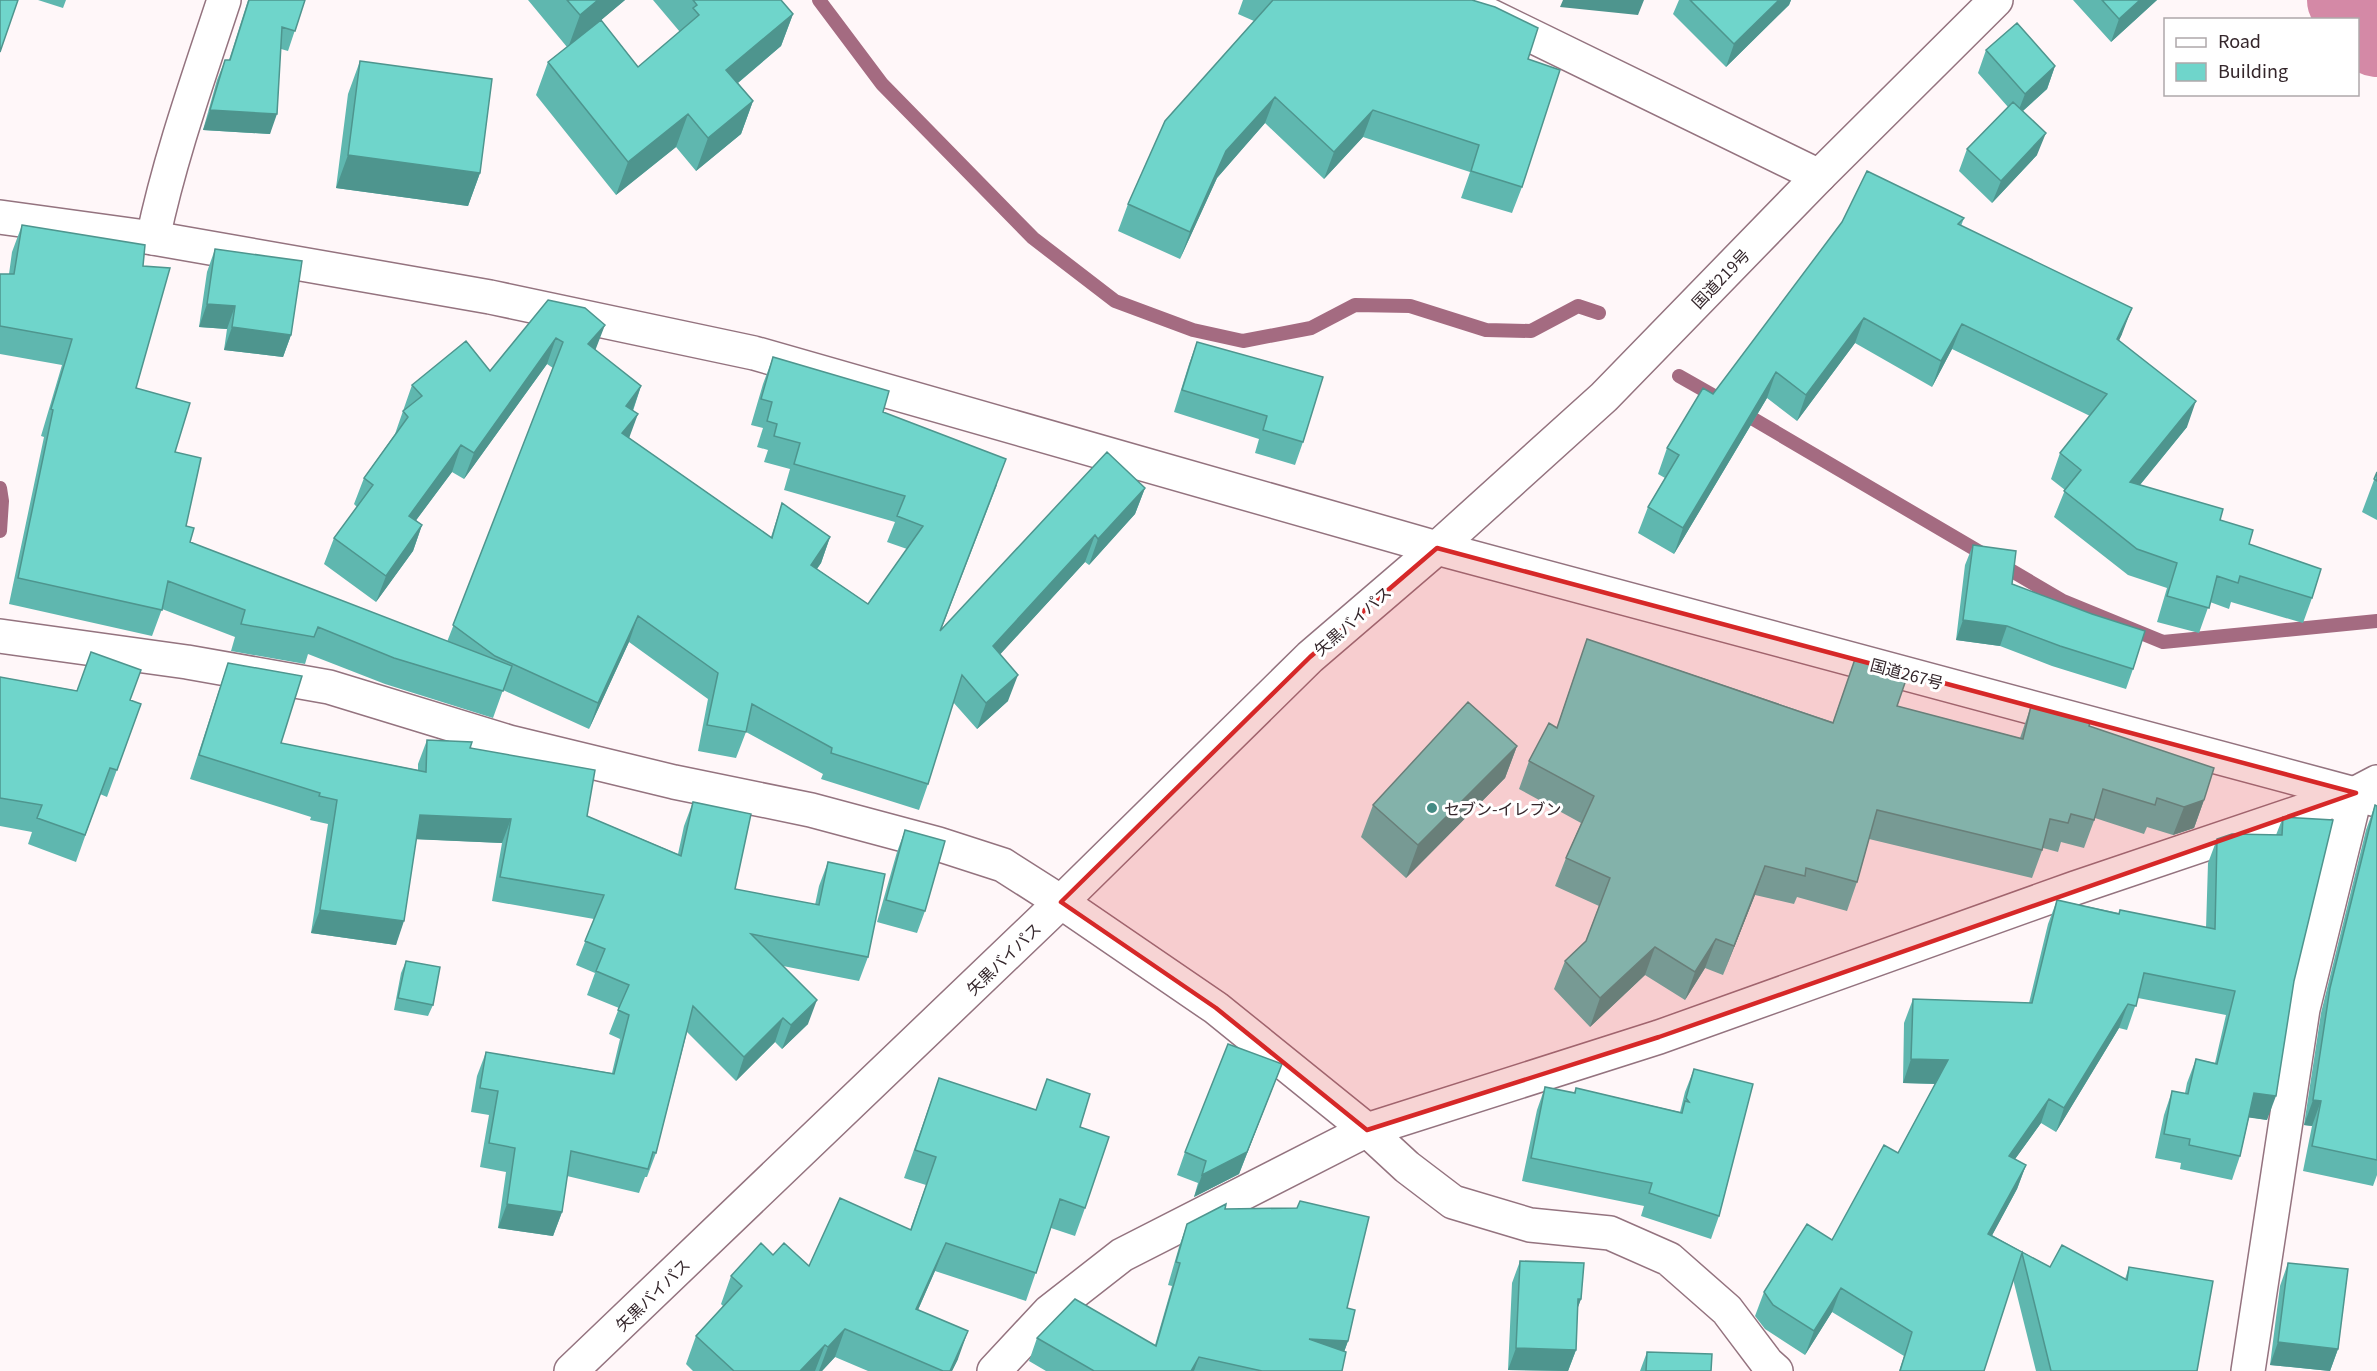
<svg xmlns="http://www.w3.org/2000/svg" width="2377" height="1371" font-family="Georgia,'Noto Sans JP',serif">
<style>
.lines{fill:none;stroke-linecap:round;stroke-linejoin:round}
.stream{stroke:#a46b81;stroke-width:14}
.river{stroke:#d489a6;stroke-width:80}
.minor-casing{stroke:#94737f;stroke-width:36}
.tertiary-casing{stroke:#94737f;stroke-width:36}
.trunk-casing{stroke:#94737f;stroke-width:36}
.minor{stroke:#fff;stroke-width:33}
.tertiary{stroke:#fff;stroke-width:33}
.trunk{stroke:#fff;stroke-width:33}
.wall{fill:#5fb7af}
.shaded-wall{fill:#4e958e}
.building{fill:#6fd5cb;stroke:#4e958e;stroke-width:1.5}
.marked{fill:#d62828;fill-opacity:0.2;stroke:#d62828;stroke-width:4.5;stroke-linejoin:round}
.poi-dot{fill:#448b84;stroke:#fff;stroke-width:2}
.labels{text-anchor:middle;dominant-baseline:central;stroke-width:6;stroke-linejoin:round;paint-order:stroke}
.street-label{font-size:16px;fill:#34262b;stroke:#fff}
.poi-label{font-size:16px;fill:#34262b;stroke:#fff;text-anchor:start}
</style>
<rect width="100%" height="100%" fill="#fff7f9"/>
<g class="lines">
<path class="stream" d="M 819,0 L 882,84 L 1033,238 L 1115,301 L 1193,330 L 1243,341 L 1311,328 L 1355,305 L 1410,306 L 1486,330 L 1531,331 L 1578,306 L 1599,313
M 1679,376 L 1716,397
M 1738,410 L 2063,601 L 2163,642 L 2377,621
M 0,488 L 2,501 L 0,531"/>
<path class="river" d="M 2347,0 L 2377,37"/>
<g class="minor-casing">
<path id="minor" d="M 1458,0 L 1819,176
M 153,238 C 170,157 198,79 224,0
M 0,636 L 187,662 L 329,687 L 509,742 L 674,782 L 811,810 L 938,844 L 1003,865 L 1061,902 L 1216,1008 L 1367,1130 L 1407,1167 L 1453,1202 L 1530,1225 L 1610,1233 L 1669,1259 L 1727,1310 L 1767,1363 L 1776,1371
M 994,1371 L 1049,1312 L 1122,1255 L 1367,1130 L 1659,1037 L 2075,888 L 2356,793 L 2377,782
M 2248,1371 L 2303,1009 L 2356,793"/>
</g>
<g class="tertiary-casing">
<path id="tertiary" d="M 0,217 L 153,238 L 490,297 L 754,353 L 1437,548"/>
</g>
<g class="trunk-casing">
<path id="trunk" d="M 1437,548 L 2377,800
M 571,1371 L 1061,902 L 1310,657 L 1437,548 L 1604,397 L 1819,176 L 1996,0"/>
</g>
<use href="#minor" class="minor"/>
<use href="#tertiary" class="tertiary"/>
<use href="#trunk" class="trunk"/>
</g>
<path class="wall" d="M 38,0 L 66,0 L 63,8 Z
M 248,0 L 305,0 L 288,51 L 281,49 L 270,134 L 203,130 L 217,80 L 225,60 L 229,60 Z
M 528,0 L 625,0 L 601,20 L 638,67 L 680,32 L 653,0 L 781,0 L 793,14 L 781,46 L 738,83 L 753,101 L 741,134 L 696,171 L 676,147 L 616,195 L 536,95 L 548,62 L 567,47 Z
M 1243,0 L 1472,0 L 1528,59 L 1522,187 L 1512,213 L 1461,198 L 1470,172 L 1363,137 L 1324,179 L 1265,123 L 1217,178 L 1180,259 L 1118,231 L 1128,204 L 1254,21 L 1238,14 Z
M 1679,0 L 1791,0 L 1789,5 L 1726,67 L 1673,14 Z
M 2073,0 L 2157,0 L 2111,42 Z
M 1986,50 L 2055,66 L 2047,89 L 2023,111 L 2037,155 L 1992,203 L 1959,171 L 1967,149 L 2008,107 L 1978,73 Z
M 360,61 L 480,173 L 468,206 L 336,188 L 348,94 Z
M 1964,218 L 1961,226 L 2122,334 L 2119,340 L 2187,427 L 2140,485 L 2220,520 L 2312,598 L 2303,623 L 2231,602 L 2229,609 L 2210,602 L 2199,633 L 2157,622 L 2167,588 L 2128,575 L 2054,517 L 2065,490 L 2051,479 L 2060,453 L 2090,416 L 1952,349 L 1932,387 L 1855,343 L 1797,421 L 1767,398 L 1674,554 L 1638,533 L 1648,507 L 1665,478 L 1658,474 L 1667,448 L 1713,394 Z
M 22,225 L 143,266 L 136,388 L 175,452 L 186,526 L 190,542 L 447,642 L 553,368 L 547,364 L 464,479 L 452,472 L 416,520 L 422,525 L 413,551 L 376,602 L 324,564 L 334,538 L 357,507 L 354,504 L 364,478 L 395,434 L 412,385 L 490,371 L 548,300 L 595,350 L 641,386 L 633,411 L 629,438 L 771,537 L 782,503 L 830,537 L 821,563 L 817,569 L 868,604 L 907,549 L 887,542 L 895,522 L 784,490 L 790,469 L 764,462 L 768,450 L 757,447 L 763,428 L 751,425 L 763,384 L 773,357 L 883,412 L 997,485 L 941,630 L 1145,488 L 1135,514 L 1089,565 L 1085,562 L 1000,654 L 1008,701 L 977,729 L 953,702 L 928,784 L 919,810 L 821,779 L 823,774 L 746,732 L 736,758 L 698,751 L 708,699 L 629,642 L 589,729 L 503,690 L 493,718 L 385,684 L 308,654 L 305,664 L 231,651 L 235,637 L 162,609 L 152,636 L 9,604 L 44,437 L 41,436 L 62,365 L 0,354 L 0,274 L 9,274 L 12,252 Z
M 215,249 L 291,335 L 283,357 L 224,350 L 227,329 L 199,327 L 207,272 Z
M 1197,342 L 1303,442 L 1295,465 L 1255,453 L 1259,439 L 1174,412 L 1189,364 Z
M 2377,472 L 2377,520 L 2362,512 Z
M 1973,545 L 2012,584 L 2092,614 L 2133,669 L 2126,689 L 2052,666 L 2000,646 L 1956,640 L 1965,565 Z
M 1587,639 L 1833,722 L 1855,659 L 1897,706 L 2020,738 L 2031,706 L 2089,726 L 2204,800 L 2194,828 L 2173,835 L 2147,827 L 2144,834 L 2095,818 L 2084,848 L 2061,842 L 2058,852 L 2043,848 L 2032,878 L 1869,839 L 1857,882 L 1847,911 L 1797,897 L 1794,904 L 1755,895 L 1723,975 L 1705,968 L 1685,1000 L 1645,975 L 1590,1027 L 1554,989 L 1565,961 L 1586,941 L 1599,906 L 1555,886 L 1566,858 L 1581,823 L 1519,789 L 1529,761 L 1557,727 Z
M 228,663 L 281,743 L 418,770 L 418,764 L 427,740 L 470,748 L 587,816 L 678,854 L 684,826 L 693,802 L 735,889 L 815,905 L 819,886 L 828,862 L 868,957 L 859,981 L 783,966 L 808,1024 L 782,1049 L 775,1042 L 736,1081 L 687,1032 L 656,1153 L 647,1177 L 645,1177 L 639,1193 L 567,1176 L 562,1212 L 553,1236 L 498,1228 L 506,1172 L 480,1167 L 489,1115 L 471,1112 L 477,1076 L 486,1052 L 612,1073 L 620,1039 L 609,1034 L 619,1008 L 587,995 L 595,973 L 576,965 L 594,919 L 492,901 L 502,843 L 416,839 L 396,945 L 311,933 L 328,824 L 310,820 L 311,817 L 190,779 L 220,687 Z
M 0,677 L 130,700 L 141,704 L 107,797 L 100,794 L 76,862 L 28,844 L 32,832 L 0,826 Z
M 1517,746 L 1505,778 L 1406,878 L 1361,837 L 1373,805 Z
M 2375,805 L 2377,806 L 2377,1175 L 2373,1186 L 2303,1171 L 2312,1126 L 2304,1125 L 2321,1013 L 2366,830 Z
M 2283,817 L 2294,981 L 2267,1120 L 2249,1117 L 2240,1156 L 2232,1180 L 2180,1169 L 2181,1163 L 2155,1158 L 2164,1115 L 2172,1091 L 2185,1093 L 2187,1083 L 2196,1059 L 2215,1063 L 2226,1015 L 2138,998 L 2127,1030 L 2119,1028 L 2056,1132 L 2041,1123 L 2015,1159 L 2026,1165 L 2017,1189 L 1992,1235 L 2050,1267 L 2125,1279 L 2129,1267 L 2197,1371 L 2036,1371 L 2013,1279 L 1984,1371 L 1899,1371 L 1904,1356 L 1832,1312 L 1805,1355 L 1765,1329 L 1755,1316 L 1764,1292 L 1832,1240 L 1898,1153 L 1935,1084 L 1903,1083 L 1904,1023 L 1913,999 L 2029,1003 L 2048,924 L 2057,900 L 2119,913 L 2206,928 L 2208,863 L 2217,839 L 2276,835 Z
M 905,830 L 925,911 L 917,933 L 877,922 L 897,852 Z
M 406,961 L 433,1005 L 428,1016 L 394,1010 L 401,973 Z
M 1694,1069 L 1719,1216 L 1711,1239 L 1641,1216 L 1644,1206 L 1522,1181 L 1537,1110 L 1545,1087 L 1574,1093 L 1576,1088 L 1680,1112 L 1685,1092 Z
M 939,1078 L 1080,1127 L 1085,1208 L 1075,1236 L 1051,1228 L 1026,1301 L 935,1271 L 918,1310 L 958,1359 L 952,1371 L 868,1371 L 835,1357 L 822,1371 L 693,1371 L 686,1364 L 696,1336 L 723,1306 L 721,1304 L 731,1276 L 809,1266 L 910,1230 L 926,1185 L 904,1178 Z
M 1273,1087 L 1239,1174 L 1194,1197 L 1198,1183 L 1177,1175 L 1185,1152 Z
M 1225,1209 L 1347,1308 L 1348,1341 L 1344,1352 L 1342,1371 L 1046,1371 L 1029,1361 L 1037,1338 L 1155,1345 L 1172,1286 L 1168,1285 L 1179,1247 L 1187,1224 Z
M 1520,1261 L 1581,1299 L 1577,1309 L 1576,1350 L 1568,1371 L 1508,1370 L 1512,1283 Z
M 2288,1263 L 2338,1349 L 2330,1371 L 2270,1365 L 2280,1286 Z
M 1647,1352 L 1711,1371 L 1640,1371 Z"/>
<path class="shaded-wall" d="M 598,0 L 625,0 L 568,48 L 580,15 Z
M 1563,0 L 1644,0 L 1638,15 L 1560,7 Z
M 1779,0 L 1791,0 L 1789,5 L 1726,67 L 1734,44 Z
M 2140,0 L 2157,0 L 2111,42 L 2119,19 Z
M 793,14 L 781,46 L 714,103 L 726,70 Z
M 2055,66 L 2047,89 L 2016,117 L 2025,94 Z
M 1275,97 L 1265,123 L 1217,178 L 1180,259 L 1190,232 L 1226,151 Z
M 753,101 L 741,134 L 696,171 L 708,138 Z
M 210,110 L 277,114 L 270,134 L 203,130 Z
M 1373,110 L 1363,137 L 1324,179 L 1334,152 Z
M 688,114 L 676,147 L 616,195 L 628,162 Z
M 2046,133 L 2037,155 L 1992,203 L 2001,181 Z
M 348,155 L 480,173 L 468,206 L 336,188 Z
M 207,304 L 235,306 L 227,329 L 199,327 Z
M 2132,308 L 2122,334 L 2108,364 L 2117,339 Z
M 1864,318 L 1855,343 L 1797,421 L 1806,395 Z
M 1962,324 L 1952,349 L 1932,387 L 1941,361 Z
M 605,325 L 595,351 L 588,344 Z
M 232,327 L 291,335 L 283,357 L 224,350 Z
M 556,338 L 547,364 L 464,479 L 474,453 Z
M 1776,372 L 1767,398 L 1674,554 L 1683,528 Z
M 641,386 L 632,412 L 626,406 Z
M 2196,401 L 2187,427 L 2121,508 L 2130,482 Z
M 638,414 L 628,441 L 622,433 Z
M 461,445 L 452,472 L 400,542 L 409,516 Z
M 1145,488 L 1135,514 L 1089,565 L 1098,539 Z
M 422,525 L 413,551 L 376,602 L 386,576 Z
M 1095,535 L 1085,562 L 984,672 L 993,646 Z
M 830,537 L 821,563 L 801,591 L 811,565 Z
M 638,616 L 629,642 L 589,729 L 598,703 Z
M 1963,620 L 2007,626 L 2000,646 L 1956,640 Z
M 1018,675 L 1008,701 L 977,729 L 986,703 Z
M 1517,746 L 1505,778 L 1406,878 L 1418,845 Z
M 2204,800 L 2194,828 L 2173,835 L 2184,807 Z
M 420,815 L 511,819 L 502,843 L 411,839 Z
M 1765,866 L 1755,895 L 1723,975 L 1734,946 Z
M 320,910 L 404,921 L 396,945 L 311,933 Z
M 1716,939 L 1705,968 L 1685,1000 L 1695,972 Z
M 1655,947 L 1645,975 L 1590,1027 L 1600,998 Z
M 817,1000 L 808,1024 L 782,1049 L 791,1025 Z
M 2128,1004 L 2119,1028 L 2056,1132 L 2064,1108 Z
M 783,1018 L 775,1042 L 736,1081 L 744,1057 Z
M 1911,1059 L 1948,1060 L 1940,1084 L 1903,1083 Z
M 1282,1064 L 1239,1174 L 1194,1197 L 1202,1175 Z
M 2254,1093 L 2276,1096 L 2267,1120 L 2245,1117 Z
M 2049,1099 L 2041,1123 L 2000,1180 L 2009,1156 Z
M 2313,1100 L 2321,1101 L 2312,1126 L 2304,1125 Z
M 2026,1165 L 2017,1189 L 1980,1258 L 1988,1234 Z
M 507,1204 L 562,1212 L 553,1236 L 498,1228 Z
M 946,1243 L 935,1271 L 906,1337 L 916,1309 Z
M 1841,1288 L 1832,1312 L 1805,1355 L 1814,1331 Z
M 1578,1299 L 1581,1299 L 1573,1321 Z
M 845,1329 L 835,1357 L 822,1371 L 819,1371 L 828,1347 Z
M 968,1331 L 958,1359 L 952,1371 L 950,1371 Z
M 1309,1339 L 1348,1341 L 1340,1363 Z
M 2278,1342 L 2338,1349 L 2330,1371 L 2270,1365 Z
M 825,1345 L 815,1371 L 800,1371 Z
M 1516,1348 L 1576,1350 L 1568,1371 L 1508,1370 Z
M 1199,1357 L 1194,1371 L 1191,1371 Z"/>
<path class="building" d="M 0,0 L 18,0 L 0,52 Z
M 249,0 L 305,0 L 295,31 L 282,27 L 277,114 L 210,110 L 225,60 L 230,60 Z
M 567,0 L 598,0 L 580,15 Z
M 693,0 L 781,0 L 793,14 L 726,70 L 753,101 L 708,138 L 688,114 L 628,162 L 548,62 L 601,20 L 638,67 L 699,15 L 693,8 L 697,5 Z
M 1273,0 L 1472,0 L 1495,7 L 1538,28 L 1528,59 L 1560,70 L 1522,187 L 1471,171 L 1479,145 L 1373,110 L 1334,152 L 1275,97 L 1226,151 L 1190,232 L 1128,204 L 1165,121 Z
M 1690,0 L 1779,0 L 1734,44 Z
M 2102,0 L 2140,0 L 2119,19 Z
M 2017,23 L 2055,66 L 2025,94 L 1986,50 Z
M 360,61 L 492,79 L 480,173 L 348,155 Z
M 2013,102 L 2046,133 L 2001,181 L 1967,149 Z
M 1867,171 L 1964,218 L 1958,224 L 2132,308 L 2117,339 L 2196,401 L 2130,482 L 2223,509 L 2220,520 L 2253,530 L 2249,544 L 2321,569 L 2312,598 L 2240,576 L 2238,583 L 2217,576 L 2209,608 L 2167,596 L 2177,563 L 2137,549 L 2064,491 L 2081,470 L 2060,453 L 2107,394 L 1962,324 L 1941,361 L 1864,318 L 1806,395 L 1776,372 L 1683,528 L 1648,507 L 1679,455 L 1667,448 L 1703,388 L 1713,394 L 1842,222 Z
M 22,225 L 145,245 L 143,266 L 170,268 L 136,388 L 190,403 L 175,452 L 201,458 L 186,526 L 194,528 L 190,542 L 512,666 L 503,691 L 394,658 L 318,627 L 314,637 L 241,624 L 245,610 L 168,581 L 162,610 L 18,578 L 53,410 L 51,409 L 72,339 L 0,326 L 0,274 L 14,274 Z
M 215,249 L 302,261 L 291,335 L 232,327 L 235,306 L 207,304 Z
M 548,300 L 585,308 L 605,325 L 588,344 L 641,386 L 626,406 L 638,414 L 622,433 L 772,538 L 782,503 L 830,537 L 811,565 L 868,604 L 923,526 L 897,516 L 905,496 L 794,464 L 800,443 L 774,436 L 777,424 L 767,421 L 772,402 L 761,399 L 773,357 L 889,391 L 883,412 L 1006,459 L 940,631 L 1107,452 L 1145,488 L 1098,539 L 1095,535 L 993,646 L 1018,675 L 986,703 L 962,675 L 928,784 L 831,753 L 832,748 L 752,704 L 746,732 L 707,725 L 718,673 L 638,616 L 598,703 L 495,656 L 453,625 L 563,342 L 556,338 L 474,453 L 461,445 L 409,516 L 422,525 L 386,576 L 334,538 L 373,485 L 364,478 L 408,417 L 403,411 L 422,396 L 412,385 L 466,341 L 490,371 Z
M 1197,342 L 1323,377 L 1303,442 L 1263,430 L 1267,416 L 1182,390 Z
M 2377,472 L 2377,481 L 2374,479 Z
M 1973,545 L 2016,551 L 2012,584 L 2092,614 L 2145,631 L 2133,669 L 2060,646 L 2007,626 L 1963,620 Z
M 1587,639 L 1833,723 L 1855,659 L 1907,677 L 1897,706 L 2023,739 L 2031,706 L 2090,722 L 2089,726 L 2214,768 L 2204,800 L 2184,807 L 2157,798 L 2155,805 L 2103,789 L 2094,820 L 2071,814 L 2068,823 L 2050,819 L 2042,850 L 1877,810 L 1857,882 L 1806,868 L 1805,876 L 1765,866 L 1734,946 L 1716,939 L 1695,972 L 1655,947 L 1600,998 L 1565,961 L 1586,941 L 1610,878 L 1566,858 L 1594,796 L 1529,761 L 1549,723 L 1557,728 Z
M 91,652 L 141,670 L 130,700 L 141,704 L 117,770 L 110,768 L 85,835 L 37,818 L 42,805 L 0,798 L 0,677 L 77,691 Z
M 228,663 L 302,676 L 281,743 L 426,772 L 427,740 L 472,742 L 470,748 L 595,770 L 587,816 L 681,856 L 693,802 L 751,814 L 735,889 L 819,905 L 828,862 L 885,874 L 868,957 L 751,934 L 817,1000 L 791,1025 L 783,1018 L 744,1057 L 693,1006 L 656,1153 L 653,1152 L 648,1169 L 571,1151 L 562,1212 L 507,1204 L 515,1148 L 489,1143 L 498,1091 L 480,1088 L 486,1052 L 614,1074 L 629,1015 L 618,1010 L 629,985 L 596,971 L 605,949 L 585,941 L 604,895 L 500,877 L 511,819 L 420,815 L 404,921 L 320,910 L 337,800 L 319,796 L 320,793 L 199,755 Z
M 1468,702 L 1517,746 L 1418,845 L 1373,805 Z
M 2375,805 L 2377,806 L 2377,1160 L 2312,1146 L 2321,1101 L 2313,1100 L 2330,988 Z
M 2283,817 L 2333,820 L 2294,981 L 2276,1096 L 2254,1093 L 2240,1156 L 2189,1145 L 2190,1139 L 2164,1134 L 2172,1091 L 2188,1094 L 2196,1059 L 2217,1064 L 2235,991 L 2144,973 L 2136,1006 L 2128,1004 L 2064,1108 L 2049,1099 L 2009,1156 L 2026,1165 L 1988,1234 L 2050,1267 L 2062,1245 L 2127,1280 L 2129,1267 L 2213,1281 L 2197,1371 L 2051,1371 L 2022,1253 L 1984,1371 L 1900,1371 L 1912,1332 L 1841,1288 L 1814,1331 L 1773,1305 L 1764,1292 L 1807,1224 L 1832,1240 L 1884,1145 L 1898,1153 L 1948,1060 L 1911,1059 L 1913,999 L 2032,1003 L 2057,900 L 2119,914 L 2120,910 L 2215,929 L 2217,839 L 2232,834 L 2282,835 Z
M 905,830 L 945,841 L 925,911 L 886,900 Z
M 406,961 L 440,967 L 433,1005 L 398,998 Z
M 1228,1044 L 1282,1064 L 1247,1152 L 1202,1175 L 1206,1161 L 1185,1152 Z
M 1694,1069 L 1753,1084 L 1719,1216 L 1649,1193 L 1652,1183 L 1531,1158 L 1545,1087 L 1575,1093 L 1576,1088 L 1682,1113 L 1685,1101 L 1689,1102 L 1686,1098 Z
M 939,1078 L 1036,1110 L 1047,1079 L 1090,1094 L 1080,1127 L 1109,1137 L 1085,1208 L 1060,1199 L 1036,1273 L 946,1243 L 916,1309 L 968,1331 L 950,1371 L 943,1371 L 845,1329 L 828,1347 L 825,1345 L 800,1371 L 734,1371 L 696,1336 L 742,1286 L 731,1276 L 761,1243 L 773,1255 L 784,1243 L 809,1266 L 840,1198 L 911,1230 L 936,1157 L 915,1150 Z
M 1300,1201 L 1369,1217 L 1347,1308 L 1355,1310 L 1348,1341 L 1309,1339 L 1346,1352 L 1342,1371 L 1262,1371 L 1199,1357 L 1191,1371 L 1094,1371 L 1037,1338 L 1075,1299 L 1156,1346 L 1180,1263 L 1176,1262 L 1187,1224 L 1226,1204 L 1225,1209 L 1297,1208 Z
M 1520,1261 L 1584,1263 L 1581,1299 L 1578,1299 L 1576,1350 L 1516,1348 Z
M 2288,1263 L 2348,1269 L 2338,1349 L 2278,1342 Z
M 1647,1352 L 1712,1354 L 1711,1371 L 1646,1371 Z"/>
<path class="marked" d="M 1437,548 L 2356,793 L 1659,1037 L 1367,1130 L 1216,1008 L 1061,902 L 1310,657 Z"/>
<circle class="poi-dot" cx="1432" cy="808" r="6"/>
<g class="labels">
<g class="street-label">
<text transform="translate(1720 278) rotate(-46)">国道219号</text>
<text transform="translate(1352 620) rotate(-41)">矢黒バイパス</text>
<text transform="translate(1907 673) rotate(15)">国道267号</text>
<text transform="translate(1003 958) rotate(-44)">矢黒バイパス</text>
<text transform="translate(652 1294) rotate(-44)">矢黒バイパス</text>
</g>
<g class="poi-label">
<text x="1444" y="808">セブン-イレブン</text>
</g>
</g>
<rect x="2164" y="18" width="195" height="78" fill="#ffffff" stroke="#aea8aa" stroke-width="1.5"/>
<rect x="2176" y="38" width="30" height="9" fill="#ffffff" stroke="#aea8aa" stroke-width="1.5"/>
<text x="2218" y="48" font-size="18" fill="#34262b">Road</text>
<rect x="2176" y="63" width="30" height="18" fill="#6fd5cb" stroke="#aea8aa" stroke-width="1.5"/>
<text x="2218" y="78" font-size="18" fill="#34262b">Building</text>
</svg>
